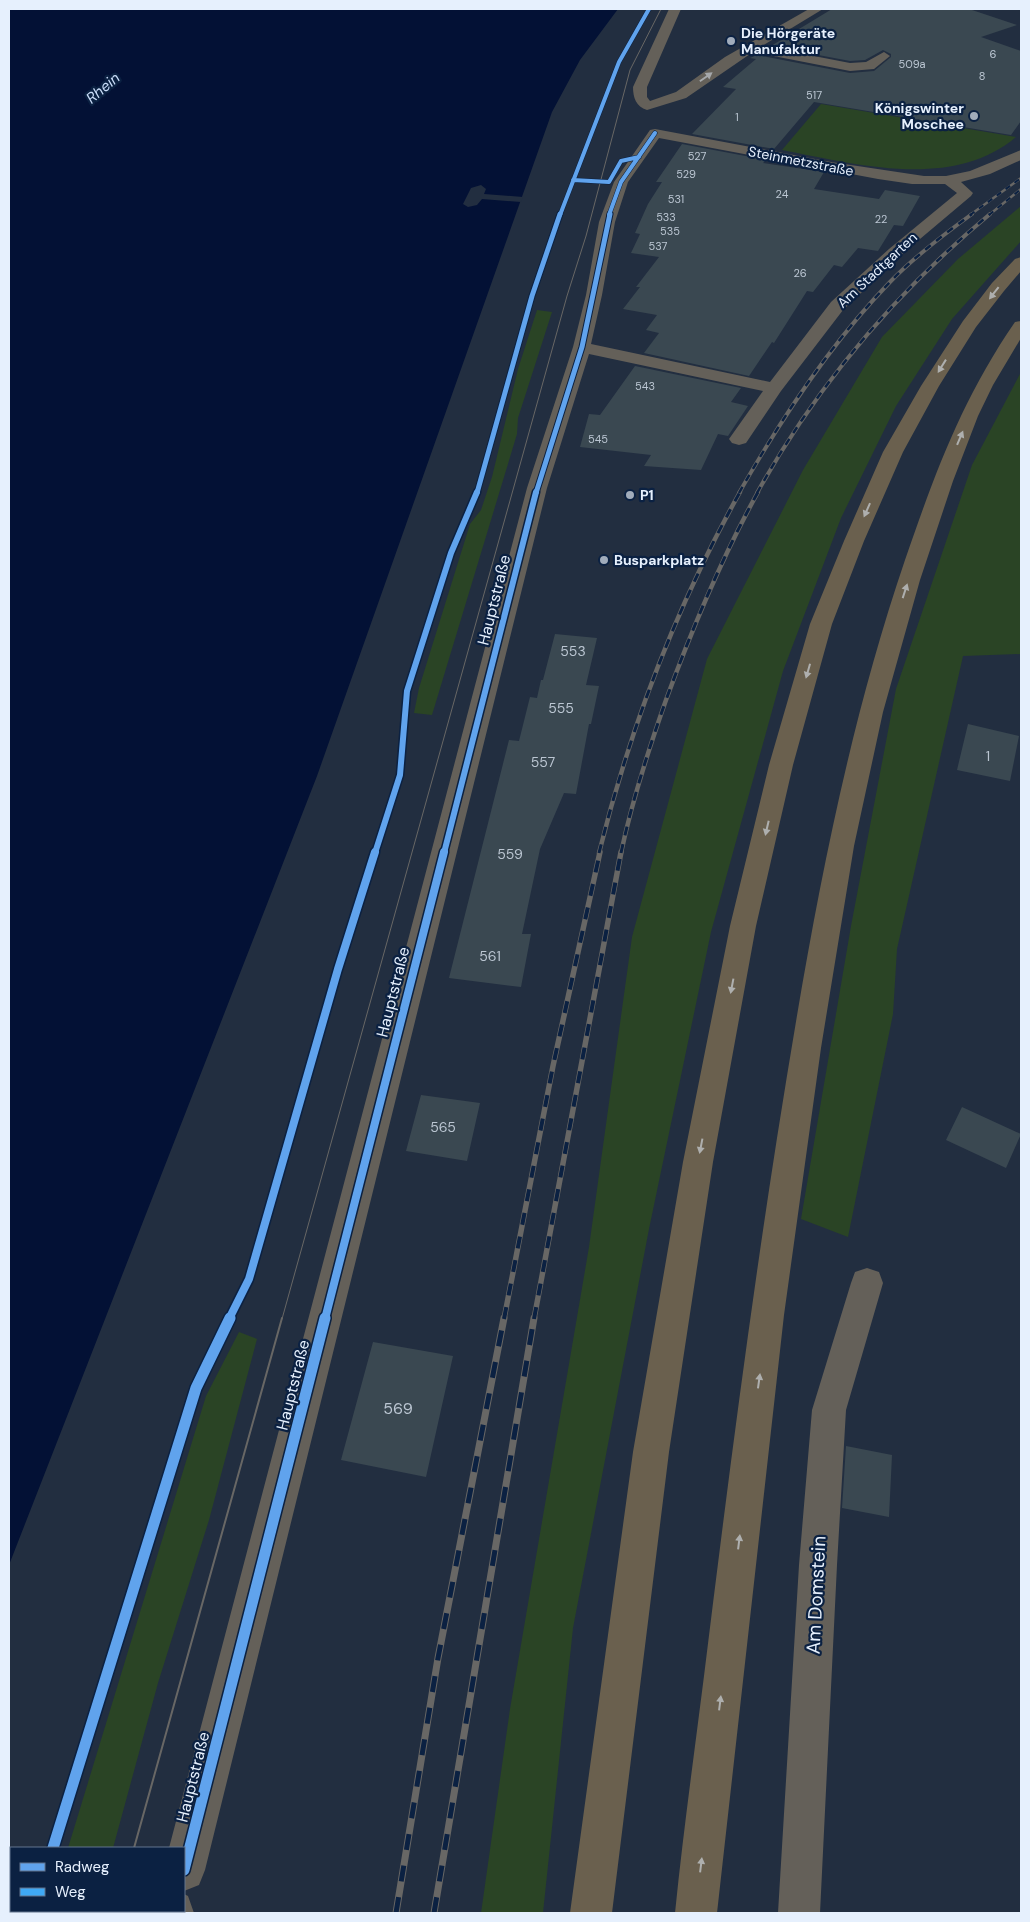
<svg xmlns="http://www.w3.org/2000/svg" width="1030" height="1922" font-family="'DM Sans',sans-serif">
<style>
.green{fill:#2a4425}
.water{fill:#031135}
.pier{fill:#222e40}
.building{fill:#3a4851}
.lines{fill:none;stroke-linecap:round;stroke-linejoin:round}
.minor{fill:#646059;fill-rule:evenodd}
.highway{fill:#6a604e;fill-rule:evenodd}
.tram-far1{stroke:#686765;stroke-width:1}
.tram{stroke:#686765;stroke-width:2}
.rail-far4-casing{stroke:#686765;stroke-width:2.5}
.rail-far3-casing{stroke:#686765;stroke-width:4}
.rail-far2-casing{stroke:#686765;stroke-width:4.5}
.rail-far1-casing{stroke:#686765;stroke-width:5.5}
.rail-casing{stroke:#686765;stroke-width:7}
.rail-far4{stroke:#0b2142;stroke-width:2;stroke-dasharray:5.5;stroke-linecap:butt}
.rail-far3{stroke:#0b2142;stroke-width:2.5;stroke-dasharray:7;stroke-linecap:butt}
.rail-far2{stroke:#0b2142;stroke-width:3;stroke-dasharray:9;stroke-linecap:butt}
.rail-far1{stroke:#0b2142;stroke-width:4;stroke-dasharray:12;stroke-linecap:butt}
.rail{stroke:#0b2142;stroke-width:5;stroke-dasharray:16;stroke-linecap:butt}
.quiet{stroke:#3fa9f5;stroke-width:9;stroke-dasharray:18 9;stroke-linecap:butt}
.cycleway-far4-casing{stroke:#0b2142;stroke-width:5}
.cycleway-far3-casing{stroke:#0b2142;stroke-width:7}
.cycleway-far2-casing{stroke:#0b2142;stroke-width:9}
.cycleway-far1-casing{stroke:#0b2142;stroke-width:11}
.cycleway-casing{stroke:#0b2142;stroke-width:14}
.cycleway-far4{stroke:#60a3ed;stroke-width:4}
.cycleway-far3{stroke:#60a3ed;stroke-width:5}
.cycleway-far2{stroke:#60a3ed;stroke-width:6}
.cycleway-far1{stroke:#60a3ed;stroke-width:8}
.cycleway{stroke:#60a3ed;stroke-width:11}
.oneway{fill:#a5a8ab}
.oneway2{fill:#aeafae}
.poi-dot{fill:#a1acbb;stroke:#0b2142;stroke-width:2}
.labels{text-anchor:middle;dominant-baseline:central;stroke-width:4.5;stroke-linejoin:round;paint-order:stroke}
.far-number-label{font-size:11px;fill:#bbc6d2}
.far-poi-label{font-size:14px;font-weight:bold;fill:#e6f0fd;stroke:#0b2142;text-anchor:start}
.far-street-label{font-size:14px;fill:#e6f0fd;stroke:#0b2142}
.number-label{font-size:14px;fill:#bbc6d2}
.far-water-label{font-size:15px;font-style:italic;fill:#caddf9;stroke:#0b2142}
.street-label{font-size:16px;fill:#e6f0fd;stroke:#0b2142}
.near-number-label{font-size:16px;fill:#bbc6d2}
.near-street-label{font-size:19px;fill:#e6f0fd;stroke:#0b2142}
</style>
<rect width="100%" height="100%" fill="#222e40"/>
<path class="green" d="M 821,104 L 1016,137 C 952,191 856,164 782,150 Z
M 1021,206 L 1021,241 L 952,319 L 896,406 L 841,518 L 783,671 L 711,932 L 649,1229 L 573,1628 L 543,1913 L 481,1913 L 510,1709 L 589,1247 L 632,937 L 707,659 L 803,470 L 882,337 L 958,259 Z
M 537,310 L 552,312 L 518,418 L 517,434 L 432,715 L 414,713 L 419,688 L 470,524 L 481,510 L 492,477 L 518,369 Z
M 1021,372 L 1021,654 L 963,656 L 897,949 L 893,1014 L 848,1237 L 801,1219 L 851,926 L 896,689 L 972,465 Z
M 239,1332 L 257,1339 L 209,1520 L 158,1683 L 113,1848 L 68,1848 L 206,1396 Z"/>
<path class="water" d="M 9,9 L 618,9 L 580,60 L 552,112 L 317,776 L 9,1565 Z"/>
<path class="pier" d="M 481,185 L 486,189 L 484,194 L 523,197 L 521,202 L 482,199 L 477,205 L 468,207 L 463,204 L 471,188 Z"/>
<path class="building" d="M 832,9 L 969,9 L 1017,25 L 981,37 L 1021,51 L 1021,121 L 1011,135 L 814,102 L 774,149 L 692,134 L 736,89 L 723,87 L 756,59 L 750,58 L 757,55 L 850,73 L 874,71 L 891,57 L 891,54 L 883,50 L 865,60 L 850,61 L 771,46 Z
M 682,144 L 766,160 L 763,163 L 824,172 L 814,189 L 879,199 L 885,190 L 920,196 L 903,226 L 894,225 L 878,251 L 858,248 L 842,267 L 834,265 L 813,292 L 807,291 L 774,343 L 772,342 L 749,376 L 644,353 L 659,333 L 646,330 L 657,315 L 623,309 L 640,287 L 636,287 L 659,257 L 631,253 L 640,234 L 635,233 L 648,204 L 662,182 L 656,182 Z
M 635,366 L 741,388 L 731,402 L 748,406 L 728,436 L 718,434 L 701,470 L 644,466 L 651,455 L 580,447 L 589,414 L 600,415 Z
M 555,634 L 597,638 L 586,685 L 599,686 L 591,724 L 589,724 L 576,794 L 564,793 L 540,849 L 522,934 L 531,934 L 521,987 L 449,978 L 509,740 L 519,741 L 530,697 L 537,698 L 541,680 L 543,680 Z
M 968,724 L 1019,736 L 1010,781 L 957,770 Z
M 421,1095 L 480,1103 L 467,1161 L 406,1151 Z
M 962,1107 L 1021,1134 L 1006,1168 L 946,1140 Z
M 373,1342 L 453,1356 L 426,1477 L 341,1460 Z
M 846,1446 L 892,1455 L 889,1517 L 842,1508 Z"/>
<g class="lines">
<path class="minor" d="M 669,9 L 681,9 L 647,87 L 647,97 L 650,101 L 676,92 L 725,57 L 809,9 L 823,9 L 762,46 L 850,63 L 866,62 L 884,52 L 890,56 L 874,69 L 850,71 L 753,52 L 686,98 L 647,110 C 636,107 633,97 633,87 Z
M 655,129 L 831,162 L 924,176 L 946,176 L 970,171 L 1021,150 L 1021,160 L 990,174 L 961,182 L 973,193 L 971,196 L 901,255 L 843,310 L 781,391 L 746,443 L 739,445 L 732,443 L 729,439 L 763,391 L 589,354 L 547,488 L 205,1870 L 199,1885 L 184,1891 L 184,1848 L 169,1848 L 527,488 L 573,347 L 586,295 L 599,222 L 614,182 L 650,130 ZM 659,138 L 878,179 L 912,184 L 945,184 L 957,193 L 889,249 L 831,302 L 770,382 L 591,344 L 602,295 L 615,222 L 628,182 Z
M 867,1268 L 879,1272 L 883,1283 L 846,1410 L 837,1565 L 820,1913 L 778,1913 L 799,1565 L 812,1410 L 851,1283 L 855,1272 Z
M 184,1894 L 188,1896 L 194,1913 L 152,1913 L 152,1911 L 184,1911 Z"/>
<path class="highway" d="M 1021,257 L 1021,271 L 1004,291 L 976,327 L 939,386 L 903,452 L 864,541 L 832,624 L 793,765 L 756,926 L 713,1162 L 669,1452 L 612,1913 L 570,1913 L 633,1452 L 683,1162 L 730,926 L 769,765 L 810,624 L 844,541 L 883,452 L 921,386 L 963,321 L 992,283 L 1015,259 Z
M 1021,321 L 1021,338 L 993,385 L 978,416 L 953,481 L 920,580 L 883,712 L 854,846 L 821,1048 L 784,1315 L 717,1913 L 675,1913 C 683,1834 694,1755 704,1676 C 726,1497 749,1317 777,1138 C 808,943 841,748 905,560 C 935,473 962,399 1015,322 Z"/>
<path class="tram-far1" d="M 282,1319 L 567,296 L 586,236 L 630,70 L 661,9"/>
<path class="tram" d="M 134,1848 L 282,1318
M 117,1911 L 117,1913"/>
<g class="rail-far4-casing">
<path id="rail-far4" d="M 970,215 L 1021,178
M 989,215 L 1021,189"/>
</g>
<g class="rail-far3-casing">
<path id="rail-far3" d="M 739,493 C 781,419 830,344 890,282 C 914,257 943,235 972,214
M 757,493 C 817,385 895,293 990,214"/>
</g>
<g class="rail-far2-casing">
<path id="rail-far2" d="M 599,853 C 630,728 677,605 740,492
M 621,853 C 632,801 648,751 666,700 C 692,629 721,559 758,492"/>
</g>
<g class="rail-far1-casing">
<path id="rail-far1" d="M 504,1319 L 553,1066 L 600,852
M 534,1319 L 621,852"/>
</g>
<g class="rail-casing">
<path id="rail" d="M 396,1913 L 438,1658 L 504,1318
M 434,1913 L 534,1318"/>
</g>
<use href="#rail-far4" class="rail-far4"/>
<use href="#rail-far3" class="rail-far3"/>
<use href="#rail-far2" class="rail-far2"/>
<use href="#rail-far1" class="rail-far1"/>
<use href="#rail" class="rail"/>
<path class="quiet" d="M 33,1911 L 33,1913"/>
<g class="cycleway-far4-casing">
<path id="cycleway-far4" d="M 573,180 L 609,182 L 621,161 L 639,157
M 560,215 L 619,62 L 649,9
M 609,215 L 621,182 L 655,133"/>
</g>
<g class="cycleway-far3-casing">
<path id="cycleway-far3" d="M 477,493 L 532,296 L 560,214
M 536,493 L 582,347 L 610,214"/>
</g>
<g class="cycleway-far2-casing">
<path id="cycleway-far2" d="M 375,853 L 400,775 L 407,691 L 451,553 L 477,492
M 444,853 L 536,492"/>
</g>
<g class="cycleway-far1-casing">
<path id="cycleway-far1" d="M 229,1319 L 249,1279 L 338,969 L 375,852
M 325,1319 L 444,852"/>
</g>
<g class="cycleway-casing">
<path id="cycleway" d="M 53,1848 L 196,1388 L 230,1318
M 184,1870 L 325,1318"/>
</g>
<use href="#cycleway-far4" class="cycleway-far4"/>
<use href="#cycleway-far3" class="cycleway-far3"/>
<use href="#cycleway-far2" class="cycleway-far2"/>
<use href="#cycleway-far1" class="cycleway-far1"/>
<use href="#cycleway" class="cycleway"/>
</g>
<defs><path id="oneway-solid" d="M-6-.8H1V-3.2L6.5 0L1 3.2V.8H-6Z" transform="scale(1.25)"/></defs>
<use class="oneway" href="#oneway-solid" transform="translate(706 77) rotate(-35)"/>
<g class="oneway2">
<use href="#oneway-solid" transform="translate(994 293) rotate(128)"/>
<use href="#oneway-solid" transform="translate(942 366) rotate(122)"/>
<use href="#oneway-solid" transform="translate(960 438) rotate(-67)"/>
<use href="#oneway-solid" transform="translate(867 510) rotate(114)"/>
<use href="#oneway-solid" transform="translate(905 591) rotate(-72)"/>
<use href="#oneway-solid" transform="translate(808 671) rotate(106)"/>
<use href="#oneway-solid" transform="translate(767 828) rotate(103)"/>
<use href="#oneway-solid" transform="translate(732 986) rotate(101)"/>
<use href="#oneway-solid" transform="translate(701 1146) rotate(101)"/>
<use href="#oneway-solid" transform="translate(759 1381) rotate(-82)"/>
<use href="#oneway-solid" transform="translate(739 1542) rotate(-83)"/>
<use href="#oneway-solid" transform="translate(720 1703) rotate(-83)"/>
<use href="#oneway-solid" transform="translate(701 1865) rotate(-83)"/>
</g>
<g class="poi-dot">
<circle cx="731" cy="41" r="5"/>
<circle cx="974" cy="116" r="5"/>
<circle cx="630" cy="495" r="5"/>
<circle cx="604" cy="560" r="5"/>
</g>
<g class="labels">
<g class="far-number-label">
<text x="993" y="54">6</text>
<text x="912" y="64">509a</text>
<text x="982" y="76">8</text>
<text x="814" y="95">517</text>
<text x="737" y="117">1</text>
<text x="697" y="156">527</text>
<text x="686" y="174">529</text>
<text x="782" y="194">24</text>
<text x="676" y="199">531</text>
<text x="666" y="217">533</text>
<text x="881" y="219">22</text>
<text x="670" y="231">535</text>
<text x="658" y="246">537</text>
<text x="800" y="273">26</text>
<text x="645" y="386">543</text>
<text x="598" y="439">545</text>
</g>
<g class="far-poi-label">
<text x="741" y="33">Die Hörgeräte<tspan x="741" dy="16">Manufaktur</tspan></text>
<text x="964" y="108" text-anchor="end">Königswinter<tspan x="964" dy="16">Moschee</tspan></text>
<text x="640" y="495">P1</text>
<text x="614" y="560">Busparkplatz</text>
</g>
<g class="far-street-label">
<text transform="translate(801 161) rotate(11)">Steinmetzstraße</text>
<text transform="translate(877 270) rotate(-43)">Am Stadtgarten</text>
</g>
<g class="number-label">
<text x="573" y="651">553</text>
<text x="561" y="708">555</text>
<text x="988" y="756">1</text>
<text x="543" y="762">557</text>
<text x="510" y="854">559</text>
<text x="490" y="956">561</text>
<text x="443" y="1127">565</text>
</g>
<g class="far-water-label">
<text transform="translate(103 88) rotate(-40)">Rhein</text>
</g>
<g class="street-label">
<text transform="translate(494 600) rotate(-76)">Hauptstraße</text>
<text transform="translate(393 992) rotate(-76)">Hauptstraße</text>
<text transform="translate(293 1385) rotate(-76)">Hauptstraße</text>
<text transform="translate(193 1777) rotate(-76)">Hauptstraße</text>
</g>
<g class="near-number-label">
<text x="398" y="1408">569</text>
</g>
<g class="near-street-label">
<text transform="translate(816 1595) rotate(-87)">Am Domstein</text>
</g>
</g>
<rect width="1030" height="1922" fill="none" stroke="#e6f0fd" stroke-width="20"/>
<rect x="10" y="1847" width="175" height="65" fill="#0b2142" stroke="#63748d"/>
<rect x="20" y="1863" width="25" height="8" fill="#60a3ed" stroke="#63748d"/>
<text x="55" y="1872" font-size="15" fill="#e6f0fd">Radweg</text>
<rect x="20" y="1888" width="25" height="8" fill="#3fa9f5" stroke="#63748d"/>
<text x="55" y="1897" font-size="15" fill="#e6f0fd">Weg</text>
</svg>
